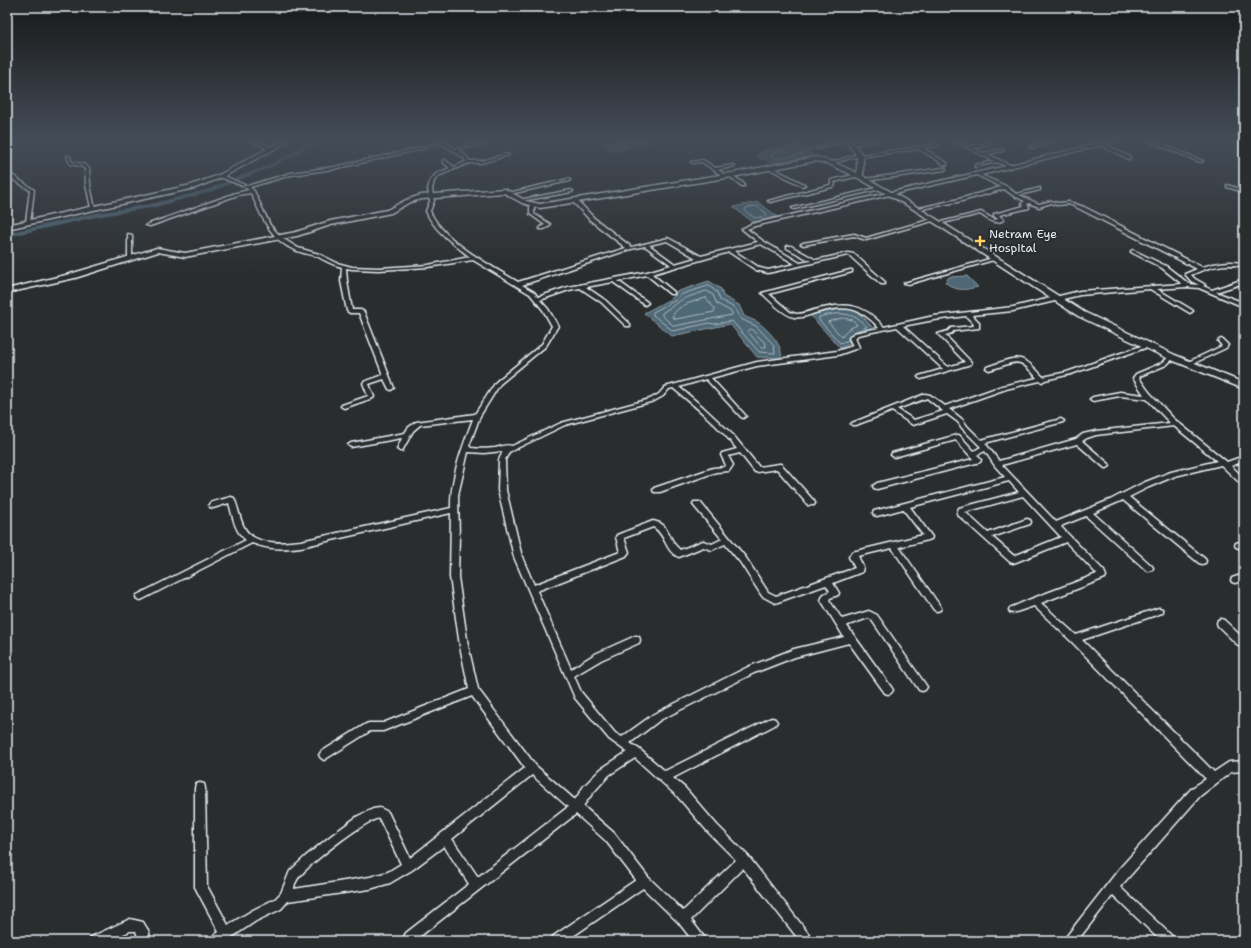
<svg xmlns="http://www.w3.org/2000/svg" width="1251" height="948" font-family="'Shantell Sans',sans-serif">
<style>
.water{fill:#4f6774;stroke:#8c9ea9}
.lines{fill:none;stroke-linecap:round;stroke-linejoin:round}
.shore{stroke:#abbac3;stroke-width:1}
.canal{fill:#4f6774;fill-rule:evenodd}
.street-casing{stroke:#e8f1f8;stroke-width:3}
.secondary-casing{stroke:#e8f1f8;stroke-width:3}
.street{fill:#2a2d2e;fill-rule:evenodd}
.secondary{fill:#2a2d2e;fill-rule:evenodd}
.poi-dot{fill:#ffd166;stroke:#2a2d2e;stroke-width:1.5}
.labels{text-anchor:middle;dominant-baseline:central;stroke-width:4;stroke-linejoin:round;paint-order:stroke}
.far-poi-label{font-size:12px;fill:#e8f1f8;stroke:#2a2d2e;text-anchor:start}
</style>
<rect width="100%" height="100%" fill="#2a2d2e"/>
<filter id="ink" filterUnits="userSpaceOnUse"><feTurbulence type="fractalNoise" baseFrequency=".025" numOctaves="2"/><feDisplacementMap in="SourceGraphic" scale="8" xChannelSelector="R" yChannelSelector="G"/><feConvolveMatrix kernelMatrix="1 2 1 2 8 2 1 2 1" color-interpolation-filters="sRGB"/></filter>
<g filter="url(#ink)">
<path class="water" d="M 602,141 L 650,141 C 646,142 641,142 638,143 C 621,148 616,158 602,141 Z
M 796,144 L 813,148 L 806,151 L 814,156 L 773,163 L 758,157 L 758,154 L 762,151 Z
M 758,202 L 778,217 L 754,223 L 733,207 Z
M 967,276 L 978,287 C 964,290 957,292 945,282 L 949,277 Z
M 709,281 L 721,289 L 723,296 L 739,305 L 744,316 C 749,319 755,320 759,323 C 768,330 784,346 781,358 L 757,357 L 730,324 L 672,336 L 644,313 L 674,297 L 676,292 Z
M 843,308 L 858,311 L 872,327 L 871,332 L 853,337 L 854,342 L 840,348 L 810,315 Z"/>
<g class="lines">
<path class="shore" d="M 797,148 L 802,149 L 803,154 L 776,159 L 771,156 L 772,153 Z
M 757,206 L 766,213 L 766,216 L 755,218 L 745,211 L 746,208 Z
M 709,286 L 717,292 L 720,300 L 735,308 L 741,319 L 756,326 L 774,345 L 775,353 L 759,352 L 732,321 L 715,324 L 709,323 L 673,331 L 653,315 L 653,312 L 676,300 L 680,295 Z
M 707,291 L 713,295 L 717,304 L 732,312 L 732,315 L 674,326 L 662,316 L 662,313 L 683,299 Z
M 706,298 L 715,309 L 714,312 L 676,319 L 672,317 C 676,305 695,301 706,298 Z
M 843,318 L 853,320 L 857,325 L 848,329 L 842,337 L 828,322 Z
M 751,329 L 766,344 L 766,347 L 761,347 L 748,332 Z
M 849,340 L 840,343 L 819,320 L 819,317 C 838,312 853,311 867,327 L 856,331"/>
<path class="canal" d="M 314,141 L 320,141 L 272,167 L 210,192 L 155,207 L 91,218 L 7,237 L 7,233 L 91,214 L 155,203 L 206,190 L 268,165 Z"/>
<g class="street-casing">
<path id="street" d="M 252,141 L 258,141 L 273,149 L 270,150 Z
M 439,141 L 444,141 L 455,149 L 484,142 L 484,144 L 458,150 L 466,156 L 469,161 L 481,161 L 507,154 L 509,155 L 481,163 L 469,163 L 438,176 L 434,181 L 432,189 L 434,201 L 430,211 C 442,240 491,266 518,282 L 626,248 L 590,220 L 573,202 L 573,200 L 577,200 L 594,218 L 630,246 L 632,247 L 668,238 L 701,256 L 758,242 L 742,229 L 751,224 L 1006,166 L 997,162 L 975,167 L 975,165 L 994,161 L 954,141 L 959,141 L 969,146 L 989,143 L 989,145 L 973,148 L 983,153 L 1003,149 L 1003,151 L 987,154 L 1010,165 L 1108,141 L 1115,141 L 1105,144 L 1130,157 L 1130,159 L 1128,159 L 1101,145 L 981,175 L 1006,186 L 1016,194 L 1040,188 L 1040,190 L 1019,195 L 1039,204 L 1051,201 L 1057,203 L 1069,202 L 1084,207 L 1202,267 C 1216,263 1230,260 1244,264 L 1244,267 C 1225,262 1209,267 1191,275 L 1195,279 L 1204,284 L 1205,285 L 1203,286 L 1212,290 L 1244,279 L 1244,283 L 1216,292 L 1244,303 L 1244,307 L 1199,288 L 1187,287 L 1157,289 L 1192,310 L 1193,311 L 1190,313 L 1150,289 L 1080,295 L 1013,311 L 972,315 L 979,322 L 979,328 L 953,331 L 952,333 L 945,335 L 971,362 L 971,364 L 921,379 L 919,378 L 918,377 L 919,376 L 943,369 L 897,327 L 858,335 L 855,338 L 859,347 L 858,348 L 838,355 L 757,366 L 711,378 L 745,415 L 746,416 L 743,418 L 741,417 L 706,379 L 679,387 L 703,407 L 733,435 L 759,467 L 779,464 L 781,464 L 814,501 L 815,503 L 814,505 L 808,505 L 777,469 L 757,472 L 755,472 L 740,453 L 728,456 L 733,465 L 729,471 L 716,472 L 660,492 L 654,492 L 653,490 L 654,488 L 713,468 L 725,467 L 726,465 L 721,455 L 722,453 L 737,449 C 719,426 696,407 673,388 L 669,389 L 663,396 L 654,401 L 565,425 L 509,452 L 505,460 L 506,490 L 522,557 L 534,585 L 620,552 L 616,537 L 617,535 L 653,521 L 660,523 L 664,526 L 675,545 L 680,550 L 703,541 L 712,544 L 722,539 L 694,506 L 693,504 L 694,502 L 700,502 L 746,558 L 768,592 L 776,596 L 855,568 L 849,557 L 852,552 L 923,535 L 903,509 L 877,516 L 874,515 L 873,513 L 874,511 L 1005,477 L 995,466 L 985,451 L 977,455 L 981,460 L 980,462 L 877,489 L 874,488 L 873,486 L 877,483 L 973,459 L 956,440 L 894,457 L 891,455 L 892,453 L 957,435 L 959,435 L 974,451 L 981,447 L 962,428 L 958,422 L 947,414 L 913,425 L 892,411 L 856,425 L 852,425 L 851,424 L 852,423 L 925,394 L 930,395 L 945,406 L 1002,386 L 1037,378 C 1017,354 1016,363 989,370 L 986,368 L 987,367 C 1017,357 1020,351 1043,377 L 1067,372 L 1144,345 L 1148,345 L 1148,347 L 1071,374 L 1045,380 L 1042,382 L 1040,381 L 1006,389 L 949,409 L 963,420 L 967,426 L 981,440 L 1061,419 L 1064,421 L 1063,422 L 985,443 L 999,461 L 1076,439 L 1083,434 L 1096,431 L 1170,423 L 1147,399 L 1120,396 L 1093,401 L 1090,399 L 1093,397 L 1120,392 L 1144,395 L 1133,378 L 1136,374 L 1162,363 L 1170,356 L 1174,356 L 1174,358 L 1166,365 L 1140,376 L 1139,378 L 1149,392 L 1174,419 L 1227,462 L 1244,456 L 1244,461 L 1231,466 L 1244,478 L 1244,484 L 1241,484 L 1221,465 L 1175,476 L 1149,487 L 1129,497 L 1205,559 L 1206,561 L 1205,563 L 1202,564 L 1199,563 L 1123,500 L 1093,513 L 1152,566 L 1153,568 L 1152,570 L 1149,571 L 1146,570 L 1086,516 L 1063,525 L 1061,527 L 1104,571 L 1106,576 L 1105,578 L 1041,603 L 1076,635 L 1159,608 L 1162,609 L 1163,611 L 1162,613 L 1082,640 L 1214,772 L 1229,762 L 1244,761 L 1244,771 L 1231,772 L 1200,796 L 1120,887 L 1173,937 L 1175,941 L 1161,941 L 1113,895 L 1077,941 L 1064,941 L 1066,937 L 1120,868 L 1192,788 L 1206,779 L 1072,642 L 1034,606 L 1013,613 L 1010,612 L 1009,610 L 1010,608 L 1031,599 L 1097,574 L 1066,542 L 1016,562 L 1013,563 L 1010,562 L 958,515 L 957,513 L 959,508 L 1019,492 L 1009,481 L 910,507 L 932,537 L 931,539 L 928,540 L 899,547 L 940,606 L 941,608 L 940,610 L 937,611 L 934,610 L 892,548 L 858,556 L 863,567 L 862,572 L 833,583 L 839,593 L 838,595 L 830,598 L 829,600 L 842,619 L 869,611 L 877,615 L 925,684 L 927,687 L 925,690 L 922,691 L 919,690 L 871,619 L 868,618 L 848,625 L 847,626 L 891,687 L 893,690 L 891,693 L 888,694 L 885,693 L 849,643 L 795,657 L 754,673 L 660,720 L 630,743 L 639,749 L 665,771 L 769,719 L 772,718 L 775,719 L 777,722 L 775,725 L 673,778 L 685,788 L 717,825 L 748,856 L 811,937 L 813,941 L 800,941 L 743,868 L 691,920 L 704,937 L 706,941 L 693,941 L 679,923 L 643,888 L 566,941 L 550,941 L 552,937 L 636,880 L 606,841 L 576,814 L 414,941 L 406,941 L 404,937 L 406,933 L 469,884 L 444,846 L 412,870 L 390,883 L 370,889 L 288,901 L 281,909 L 256,921 L 226,941 L 210,941 L 212,937 L 219,932 L 195,887 L 195,788 L 196,784 L 200,783 L 204,784 L 205,788 L 207,886 L 228,925 L 253,910 L 275,899 L 281,893 L 290,871 L 306,856 L 332,835 L 358,816 L 373,809 L 380,808 L 388,812 L 410,858 L 525,768 L 472,696 L 383,731 L 370,731 L 324,760 L 321,758 L 319,755 L 321,752 L 366,724 L 369,723 L 383,723 L 469,689 L 460,646 L 450,577 L 451,513 L 301,547 C 284,549 268,550 252,543 L 143,599 L 140,600 L 137,599 L 136,597 L 137,595 L 246,540 C 234,531 233,516 229,503 L 213,508 L 210,507 L 209,505 L 210,503 L 213,502 L 231,497 L 234,498 C 238,507 239,516 243,525 C 252,547 282,543 301,541 L 451,508 C 450,478 463,446 473,419 L 420,425 L 413,431 L 402,451 L 400,451 L 397,449 L 402,438 L 351,447 L 348,445 L 351,443 L 405,433 L 408,428 L 416,422 L 475,414 L 496,382 L 542,344 L 552,326 L 543,310 L 530,294 L 473,260 L 428,267 L 379,270 L 352,269 L 346,268 L 347,281 L 352,310 L 361,310 L 364,312 L 394,388 L 391,390 L 389,389 L 384,379 L 369,384 L 374,397 L 373,398 L 344,408 L 342,407 L 341,406 L 342,405 L 368,396 L 363,383 L 364,382 L 383,375 L 359,313 L 350,313 L 347,311 L 341,281 L 342,267 C 332,265 325,260 316,256 C 309,254 302,253 295,250 C 270,240 261,215 251,193 L 238,195 L 150,226 L 146,225 L 236,193 L 249,190 L 243,186 L 220,177 L 220,175 L 222,175 L 247,186 L 291,173 L 334,167 L 441,143 ZM 443,144 L 464,158 L 466,162 L 454,167 L 445,160 L 443,160 L 443,162 L 450,168 L 436,174 L 430,181 L 428,189 L 430,201 L 426,211 C 434,231 454,244 470,257 L 428,265 L 379,268 L 352,267 L 337,263 L 319,254 L 298,248 L 282,238 L 270,225 L 254,191 L 250,187 L 291,175 L 334,169 ZM 977,175 L 1001,187 L 959,199 L 915,209 L 917,210 L 962,201 L 1004,189 L 1014,196 L 1025,201 L 1022,203 L 1024,206 L 994,214 L 994,216 L 998,219 L 995,220 L 981,212 L 937,223 L 939,224 L 980,214 C 989,220 994,225 1004,220 L 999,215 L 1029,208 L 1029,207 L 1027,204 L 1029,203 L 1039,207 L 1051,203 L 1057,205 L 1069,204 L 1080,209 L 1197,269 L 1185,274 L 1191,281 L 1199,285 L 1189,284 L 1166,266 L 1133,250 L 1131,251 L 1131,252 L 1162,268 L 1182,284 L 1080,291 L 1013,307 L 934,316 L 884,327 C 861,301 845,303 814,310 C 808,312 802,314 796,314 L 790,312 L 769,294 L 852,272 L 852,270 L 850,270 L 762,293 C 769,300 784,315 794,317 C 801,319 808,315 815,313 C 843,305 859,305 879,328 L 854,333 L 849,338 L 853,346 L 837,351 L 757,362 L 665,387 L 659,394 L 650,399 L 561,423 L 512,446 C 506,444 501,447 495,448 C 487,449 479,449 471,448 L 469,446 L 480,416 L 500,384 L 546,346 L 558,326 L 548,309 L 540,300 L 569,290 L 580,288 L 601,302 L 626,326 L 630,326 L 630,324 L 605,300 L 586,287 L 613,282 L 645,305 L 648,303 L 647,302 L 618,281 L 647,275 L 670,294 L 674,294 L 674,292 L 652,274 L 729,252 L 756,270 L 768,273 L 848,255 L 850,256 L 881,284 L 885,284 L 885,282 L 854,254 L 848,253 L 816,260 L 791,246 L 787,246 L 787,248 L 811,261 L 800,263 L 763,241 L 747,229 L 755,226 L 798,216 ZM 667,241 L 696,258 L 675,264 L 649,245 ZM 761,244 L 795,264 L 768,270 L 760,268 L 734,251 ZM 645,246 L 671,265 L 647,272 L 568,287 L 538,297 L 534,292 L 522,285 L 631,249 ZM 966,316 L 973,323 L 974,326 L 951,328 L 948,331 L 938,334 L 965,362 L 948,367 L 903,326 L 934,320 ZM 927,398 L 943,411 L 914,420 L 897,409 ZM 1174,426 L 1217,461 L 1171,472 L 1143,483 L 1110,500 L 1056,522 L 1002,465 L 1077,444 L 1105,468 L 1107,468 L 1110,466 L 1109,464 L 1082,441 L 1087,438 L 1096,435 ZM 503,451 L 499,460 L 498,490 L 514,557 L 575,698 L 609,739 L 627,752 L 601,769 L 584,786 L 575,800 L 536,766 L 478,689 L 468,646 L 458,577 L 459,536 L 458,495 L 468,452 L 484,453 ZM 1023,496 L 1061,537 L 1014,556 L 992,537 L 1030,524 L 1031,522 L 1030,520 L 1027,519 L 988,533 L 965,512 ZM 653,527 C 666,534 665,552 679,557 L 703,547 L 712,550 L 725,544 L 740,562 L 762,596 L 775,603 L 826,585 L 830,591 L 824,594 L 821,600 L 844,637 L 794,649 L 748,667 L 654,714 L 622,737 L 615,733 L 581,692 L 574,676 L 601,660 L 639,643 L 640,640 L 639,637 L 636,636 L 633,637 L 595,654 L 571,669 L 537,591 L 626,556 L 629,552 L 624,538 ZM 635,758 L 677,796 L 709,833 L 736,860 L 683,911 L 648,877 L 614,833 L 583,806 L 592,794 L 609,775 ZM 532,775 L 568,807 L 478,877 L 452,839 ZM 379,818 L 380,820 L 401,864 L 388,872 L 370,877 L 294,889 C 294,886 295,883 297,880 C 306,866 362,822 379,818 Z
M 838,141 L 845,141 L 818,149 L 816,148 Z
M 865,141 L 878,141 L 851,145 L 849,144 Z
M 1045,141 L 1050,141 L 1045,145 L 1032,148 L 1030,147 L 1043,143 Z
M 1148,141 L 1154,141 L 1203,161 L 1200,162 Z
M 937,144 L 938,144 L 938,146 L 923,148 L 947,163 L 947,165 L 945,165 L 919,149 L 860,157 L 858,156 L 831,164 L 829,163 L 859,154 L 861,155 Z
M 67,156 L 69,156 L 72,162 L 83,164 L 89,168 L 90,185 L 95,209 L 91,208 L 86,185 L 85,169 L 81,166 L 70,164 Z
M 703,160 L 715,168 L 733,165 L 735,166 L 718,170 L 725,175 L 726,176 L 724,177 L 702,162 L 693,163 L 691,162 Z
M 7,163 L 9,164 L 12,175 L 34,190 L 30,223 L 26,222 L 30,190 L 9,177 L 7,172 Z
M 1243,166 L 1244,166 L 1244,169 L 1241,168 Z
M 771,167 L 804,184 L 805,185 L 802,186 L 770,169 L 769,168 Z
M 944,168 L 946,169 L 945,170 L 865,181 L 863,180 L 865,179 Z
M 729,174 L 731,174 L 744,184 L 744,186 L 742,186 L 729,176 Z
M 858,174 L 860,175 L 859,176 L 834,182 L 835,185 L 832,187 L 770,202 L 768,201 L 830,185 L 831,184 L 831,180 Z
M 568,179 L 570,180 L 569,181 L 510,194 L 508,193 Z
M 1227,185 L 1244,190 L 1244,192 L 1227,187 Z
M 880,187 L 882,188 L 881,189 L 794,209 L 792,208 Z
M 571,190 L 573,191 L 572,192 L 521,201 L 519,200 Z
M 530,204 L 534,205 L 534,214 L 550,224 L 550,226 L 544,229 L 540,229 L 540,227 L 545,225 L 530,214 Z
M 932,219 L 936,220 L 866,240 L 854,236 L 803,245 L 801,244 L 803,243 L 854,234 L 866,238 Z
M 128,234 L 132,235 L 132,257 L 130,258 L 128,257 Z
M 993,258 L 997,259 L 909,284 L 904,283 Z
M 1221,339 L 1223,340 L 1228,345 L 1226,348 L 1190,365 L 1186,365 L 1186,363 L 1222,346 L 1218,341 Z
M 1244,541 L 1244,547 L 1239,548 L 1236,547 L 1235,545 L 1236,543 Z
M 1244,574 L 1244,580 L 1235,583 L 1232,582 L 1231,580 L 1232,578 Z
M 1221,619 L 1224,620 L 1244,639 L 1244,649 L 1241,648 L 1218,626 L 1217,623 L 1218,620 Z
M 130,919 L 143,922 L 149,932 L 150,941 L 138,941 L 137,934 L 136,931 L 130,931 L 108,941 L 89,941 L 91,937 Z"/>
</g>
<g class="secondary-casing">
<path id="secondary" d="M 281,141 L 289,141 L 223,177 L 195,188 L 7,229 L 7,225 L 191,185 L 219,175 Z
M 846,141 L 852,141 L 863,156 L 863,176 L 914,205 L 1084,312 L 1175,355 L 1244,383 L 1244,389 L 1169,359 L 1078,316 L 910,207 L 858,178 L 829,164 L 816,161 L 732,177 L 540,208 L 522,203 L 504,193 L 422,199 L 410,202 L 391,213 L 331,225 L 297,236 L 185,257 L 158,252 L 75,278 L 7,293 L 7,289 L 70,274 L 157,248 L 185,253 L 296,232 L 330,221 L 387,210 L 406,200 L 421,195 L 505,189 L 526,201 L 540,204 L 732,173 L 816,157 L 833,162 L 857,173 L 857,156 Z"/>
</g>
<use href="#street" class="street"/>
<use href="#secondary" class="secondary"/>
</g>
</g>
<linearGradient id="sky" x2="0" y2="1"><stop stop-color="#171919"/><stop offset="0.51" stop-color="#444c57"/><stop offset="1" stop-color="#444c57" stop-opacity="0"/></linearGradient>
<rect width="1251" height="274" fill="url(#sky)"/>
<path class="poi-dot" d="M978 235h4v4h4v4h-4v4h-4v-4h-4v-4h4z"/>
<g class="labels">
<g class="far-poi-label">
<text x="989" y="234">Netram Eye<tspan x="989" dy="14">Hospital</tspan></text>
</g>
</g>
<rect width="1251" height="948" fill="none" stroke="#2a2d2e" stroke-width="24"/>
<rect x="12" y="12" width="1227" height="924" fill="none" stroke="#e8f1f8" stroke-width="1.5" filter="url(#ink)"/>
</svg>
